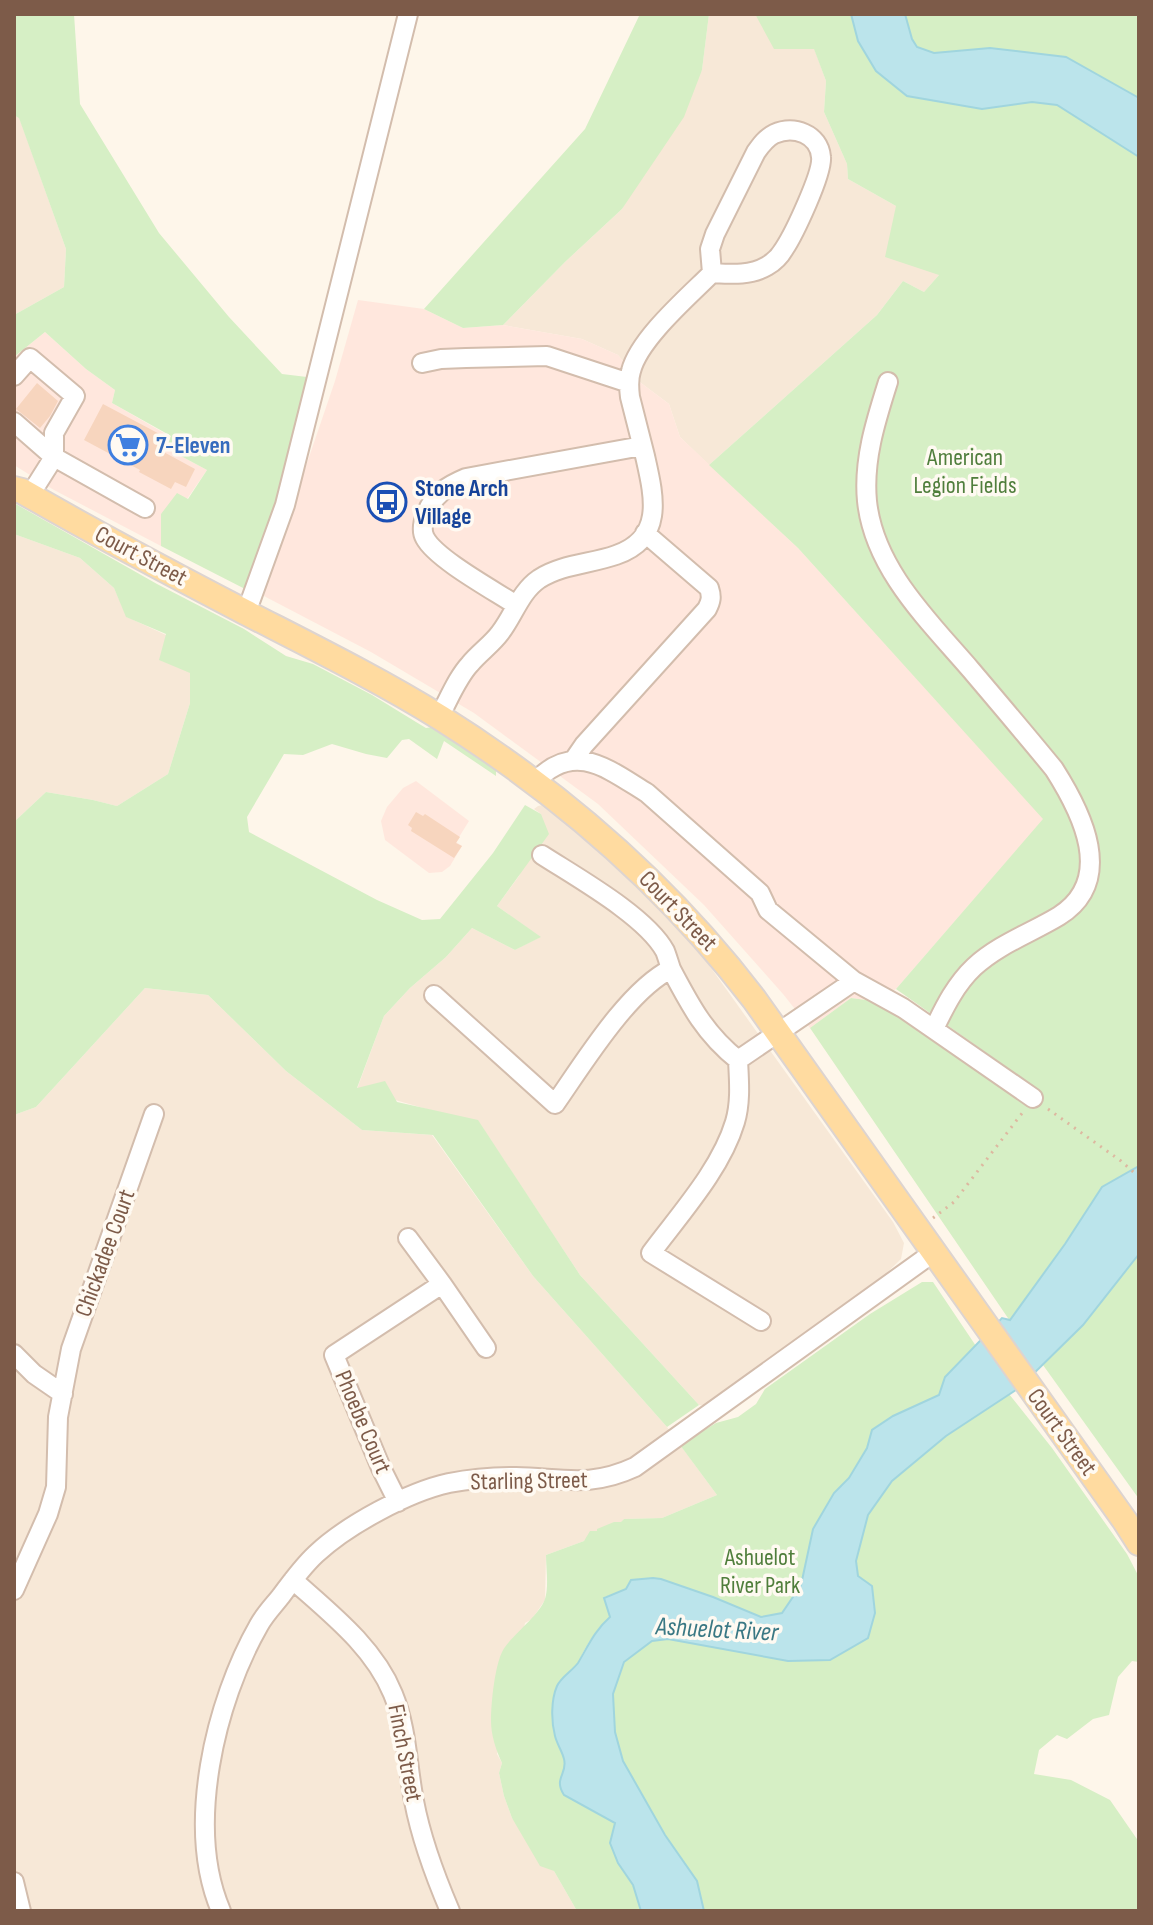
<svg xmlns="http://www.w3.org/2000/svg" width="1153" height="1925" font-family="'Sofia Sans Condensed',sans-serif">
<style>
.residential{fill:#f7e8d7}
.commercial{fill:#ffe7dd}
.green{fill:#d6efc5}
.water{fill:#bbe4eb;stroke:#a0d5de;stroke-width:2}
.building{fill:#f7d5be}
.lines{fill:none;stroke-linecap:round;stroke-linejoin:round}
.minor-casing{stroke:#d3bdad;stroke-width:22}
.major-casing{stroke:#ddd4d0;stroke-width:28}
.path{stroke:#ddb8a0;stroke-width:3;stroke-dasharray:2 6;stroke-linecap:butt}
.minor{stroke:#fff;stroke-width:18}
.major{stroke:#ffdba0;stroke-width:24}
.labels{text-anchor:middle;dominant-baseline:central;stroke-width:7;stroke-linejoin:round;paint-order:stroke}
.shop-label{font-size:24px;font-weight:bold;fill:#366cbe;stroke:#fffaf2;text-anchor:start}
.park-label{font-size:24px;fill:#507e3c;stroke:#fffaf2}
.transit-label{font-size:24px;font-weight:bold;fill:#164399;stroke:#fffaf2;text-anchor:start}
.street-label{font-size:24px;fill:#7d5b49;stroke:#fffaf2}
.water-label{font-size:26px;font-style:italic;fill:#3a7884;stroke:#fffaf2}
</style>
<rect width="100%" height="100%" fill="#fef6ea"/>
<path class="residential" d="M 709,14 L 755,14 L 762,25 L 814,48 L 826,81 L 824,112 L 847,164 L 848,179 L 896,206 L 939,275 L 924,292 L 903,281 L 877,315 L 709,465 L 680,437 L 669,404 L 641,383 L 618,355 L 582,339 L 503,325 L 565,262 L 622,209 L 702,70 Z
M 14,115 L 19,117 L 66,249 L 64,287 L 14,315 Z
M 14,534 L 80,558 L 114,588 L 127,617 L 166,635 L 190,673 L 190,703 L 168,774 L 117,806 L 93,800 L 46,792 L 14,822 Z
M 547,804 L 647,893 L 696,947 L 893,1222 L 904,1243 L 901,1259 L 870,1289 L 706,1406 L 699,1405 L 580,1275 L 478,1121 L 430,1110 L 357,1089 L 384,1016 L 410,988 L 446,957 L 472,928 L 515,950 L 540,937 L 497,906 L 519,876 L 541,814 L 534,809 L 538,806 Z
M 145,988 L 208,995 L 286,1071 L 362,1130 L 432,1135 L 533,1276 L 667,1427 L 717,1495 L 662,1518 L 624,1519 L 622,1522 L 597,1531 L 584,1541 L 546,1555 L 545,1600 L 532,1619 L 525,1623 L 497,1754 L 502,1763 L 499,1773 L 504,1796 L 512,1818 L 554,1871 L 577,1911 L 14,1911 L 14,1115 L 36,1107 Z"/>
<path class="commercial" d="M 358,300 L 424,309 L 463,328 L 503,325 L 582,339 L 618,355 L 641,383 L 669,404 L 680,437 L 798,548 L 1044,819 L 896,989 L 874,1001 L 851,998 L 810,1028 L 783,994 L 704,905 L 598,804 L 474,713 L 371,652 L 262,595 L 335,381 Z
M 45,332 L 86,369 L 115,390 L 112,403 L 171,437 L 166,448 L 207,470 L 187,499 L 161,514 L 161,546 L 54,490 L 14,465 L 14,357 Z
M 416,781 L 469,821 L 456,842 L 462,846 L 450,866 L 442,872 L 429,873 L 385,840 L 381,821 L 387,807 L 403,788 Z"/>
<path class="green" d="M 14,14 L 74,14 L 80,104 L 159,233 L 229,317 L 282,374 L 307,377 L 279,493 L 247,590 L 161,546 L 161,514 L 177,493 L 188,499 L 207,470 L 166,448 L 171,436 L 112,403 L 115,390 L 86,369 L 45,332 L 14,357 L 14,315 L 64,287 L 66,249 L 19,118 L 14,115 Z
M 640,14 L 709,14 L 702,70 L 684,117 L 622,209 L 565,262 L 503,325 L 463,328 L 424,309 L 585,129 Z
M 755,14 L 851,14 L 858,42 L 876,70 L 907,96 L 982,109 L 1032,102 L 1057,105 L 1139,157 L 1139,1166 L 1102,1187 L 1065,1244 L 1010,1321 L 810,1028 L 851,998 L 874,1001 L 964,1059 L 1012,1093 L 1022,1078 L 896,989 L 1043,819 L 798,548 L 709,465 L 877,315 L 903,281 L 924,292 L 939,275 L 885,257 L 896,206 L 848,179 L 847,164 L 824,112 L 826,81 L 814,49 L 774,49 Z
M 905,14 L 1139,14 L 1139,98 L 1066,57 L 990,48 L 934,53 L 917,47 L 912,39 Z
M 14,503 L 157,584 L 244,629 L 286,656 L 313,664 L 372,695 L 416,722 L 426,728 L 433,727 L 496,769 L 496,776 L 444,741 L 437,759 L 409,739 L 402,740 L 387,758 L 366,754 L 332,744 L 303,755 L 284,754 L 247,817 L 249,832 L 377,900 L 422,920 L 440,919 L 493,853 L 525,805 L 541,814 L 549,834 L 497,906 L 541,937 L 515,950 L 472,928 L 446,957 L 410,988 L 384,1016 L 357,1088 L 385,1081 L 397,1102 L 478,1120 L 580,1275 L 699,1405 L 667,1427 L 533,1276 L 433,1135 L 362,1130 L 286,1071 L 208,995 L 145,988 L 36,1107 L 14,1115 L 14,822 L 46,792 L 93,800 L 117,806 L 168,774 L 190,703 L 190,673 L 159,660 L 166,634 L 126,617 L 114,588 L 80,558 L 14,534 Z
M 1139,1254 L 1139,1499 L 1043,1365 L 1083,1325 Z
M 922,1282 L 933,1282 L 976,1346 L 945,1377 L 939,1395 L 893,1416 L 872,1430 L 867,1448 L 849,1478 L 834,1493 L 813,1529 L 801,1585 L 782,1613 L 761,1617 L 713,1597 L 661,1579 L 653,1578 L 631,1580 L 626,1589 L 605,1597 L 610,1617 C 587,1637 577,1665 565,1693 C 561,1702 555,1713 554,1722 C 552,1738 567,1751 565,1765 C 563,1778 556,1782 564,1795 L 615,1823 L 610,1843 L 618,1863 L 633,1886 L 641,1911 L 577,1911 L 554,1871 L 540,1866 L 512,1818 L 504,1796 L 499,1773 L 502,1763 C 496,1750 491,1735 491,1721 C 491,1703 495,1660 505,1647 C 515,1633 540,1614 545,1599 C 549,1586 546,1568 546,1555 L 584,1541 L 590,1531 L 597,1531 L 597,1529 L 614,1522 L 621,1522 L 624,1519 L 662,1518 L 717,1495 L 680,1445 L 716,1423 L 738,1417 L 756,1404 L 765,1389 L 870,1314 Z
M 1009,1394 L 1052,1448 L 1127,1554 L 1139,1577 L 1139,1662 L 1132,1661 L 1118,1677 L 1109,1715 L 1093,1719 L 1067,1739 L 1057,1735 L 1039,1750 L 1034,1774 L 1071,1780 L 1110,1800 L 1139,1842 L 1139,1911 L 704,1911 L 697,1881 L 665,1835 L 623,1761 L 615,1732 L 613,1694 L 624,1662 L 652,1641 L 668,1639 L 788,1661 L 830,1660 L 875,1613 L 872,1586 L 858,1576 L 856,1561 L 868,1515 L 892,1481 L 946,1436 Z"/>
<path class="water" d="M 851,14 L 905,14 L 912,39 L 917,47 L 934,53 L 990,48 L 1066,57 L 1139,98 L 1139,157 L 1057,105 L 1032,102 L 982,109 L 907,96 L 876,71 L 858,41 Z
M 1139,1166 L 1139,1254 L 1083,1325 L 1019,1388 L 946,1436 L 892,1481 L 868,1515 L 856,1561 L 858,1576 L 872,1586 L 875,1613 L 868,1638 L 830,1660 L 788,1661 L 668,1639 L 652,1641 L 624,1662 L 613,1694 L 615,1732 L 623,1761 L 665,1835 L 697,1881 L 704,1911 L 641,1911 L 633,1885 L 618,1863 L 610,1843 L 615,1823 L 564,1795 C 553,1778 568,1774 564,1759 C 562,1751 557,1744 555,1736 C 551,1721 551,1700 557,1686 C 561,1677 572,1671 578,1663 C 588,1646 595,1630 610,1617 L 604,1598 L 626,1589 L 631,1580 L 653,1578 L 661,1579 L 713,1597 L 761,1617 L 782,1613 L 801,1585 L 813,1529 L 834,1493 L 849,1478 L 867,1448 L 872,1430 L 893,1416 L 939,1395 L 945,1377 L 1002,1318 L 1010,1320 L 1065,1244 L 1102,1187 Z"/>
<path class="building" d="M 37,383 L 58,401 L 50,416 L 40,428 L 16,409 Z
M 103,404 L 167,438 L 160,450 L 195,469 L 186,487 L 175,482 L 171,489 L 139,472 L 140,470 L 84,440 Z
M 416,812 L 423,816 L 425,814 L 460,837 L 456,843 L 462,846 L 454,858 L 411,831 L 412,828 L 408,825 Z"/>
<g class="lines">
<g class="minor-casing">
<path id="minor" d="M 422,363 L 441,359 L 466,358 L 547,356 L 629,383
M 14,376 L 30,358 L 75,396 L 54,433 L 54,457
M 888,382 C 876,420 863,460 867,501 C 874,569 929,621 971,670 C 999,703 1027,736 1054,769 C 1082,813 1116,880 1059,916 C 1031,933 999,944 974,967 C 956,984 945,1006 934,1029
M 14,422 L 54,457
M 30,495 L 54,457 L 145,508
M 516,605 C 495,591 436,559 425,538 C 421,531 423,522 426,514 C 434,494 447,486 466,478 L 642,446
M 246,613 L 285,505 L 408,14
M 439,717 C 449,699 457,678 470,664 C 479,653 492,644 500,633 C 514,615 520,592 539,579 C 562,564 591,564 616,555 C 665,538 654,496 645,456 C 640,436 635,417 630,397 C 629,388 628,380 631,371 C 639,339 688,297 712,273 L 710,249 L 715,234 L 756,152 C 761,145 766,138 774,134 C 794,125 819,134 821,157 C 823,173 794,234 784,249 C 780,256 774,262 767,266 C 750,276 730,274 712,273
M 573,761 L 584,745 L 707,609 C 711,601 712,597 709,588 L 645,533
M 535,782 C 574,740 608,769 647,793 L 760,893 L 768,910 L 854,981 L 903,1008 L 1033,1098
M 542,855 C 576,877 646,916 665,951 C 667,956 669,963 671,969
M 434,995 L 555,1104 C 583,1064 628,990 671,969 C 690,1005 705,1034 738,1060 C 739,1080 741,1102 735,1122 C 721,1169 680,1214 651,1253 L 761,1321
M 738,1060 L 854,981
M 408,1238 L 442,1284
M 14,1354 L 34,1374 L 63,1394
M 398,1502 L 381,1468 L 334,1355 L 442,1284 L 486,1348
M 293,1580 C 330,1613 374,1647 393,1694 C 407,1728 407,1765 414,1801 C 421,1838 435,1876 450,1911
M 14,1590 L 48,1514 L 56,1487 L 58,1417 L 71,1349 L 154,1114
M 14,1882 L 21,1911
M 221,1911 C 185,1827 215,1702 259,1625 C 265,1614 274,1605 281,1596 C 292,1581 303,1566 316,1554 C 347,1525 408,1492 449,1483 C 470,1479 495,1477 516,1477 C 562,1478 590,1488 635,1467 L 934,1252"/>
</g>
<g class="major-casing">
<path id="major" d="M 14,489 L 22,491 C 95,533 170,573 245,612 C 311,646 378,679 441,718 C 562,794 668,886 754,999 L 1125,1521 L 1139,1543"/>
</g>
<path class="path" d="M 1048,1109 L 1121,1161 L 1139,1177
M 933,1218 L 954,1202 L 1023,1112"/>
<use href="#minor" class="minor"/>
<use href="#major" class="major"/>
</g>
<defs>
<g id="supermarket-ring" transform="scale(2)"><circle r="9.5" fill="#fffaf2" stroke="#3f7fe0" stroke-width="1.5"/><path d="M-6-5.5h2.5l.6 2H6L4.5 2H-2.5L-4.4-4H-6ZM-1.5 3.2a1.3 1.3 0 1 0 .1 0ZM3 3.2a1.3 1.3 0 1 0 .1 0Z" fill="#3f7fe0"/></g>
<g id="bus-ring" transform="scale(2)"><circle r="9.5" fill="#fffaf2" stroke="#1a4fb4" stroke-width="1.5"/><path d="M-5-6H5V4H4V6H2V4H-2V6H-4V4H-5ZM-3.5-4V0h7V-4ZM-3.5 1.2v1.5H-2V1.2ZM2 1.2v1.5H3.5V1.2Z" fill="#1a4fb4"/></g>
</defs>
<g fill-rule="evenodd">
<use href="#supermarket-ring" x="128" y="445"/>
<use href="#bus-ring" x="387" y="502"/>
</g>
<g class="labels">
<g class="shop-label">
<text x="156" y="445">7-Eleven</text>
</g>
<g class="park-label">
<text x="965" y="457">American<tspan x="965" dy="28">Legion Fields</tspan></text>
<text x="760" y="1557">Ashuelot<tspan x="760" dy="28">River Park</tspan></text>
</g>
<g class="transit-label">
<text x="415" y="488">Stone Arch<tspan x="415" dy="28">Village</tspan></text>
</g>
<g class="street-label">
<text transform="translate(141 556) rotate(28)">Court Street</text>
<text transform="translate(678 911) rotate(46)">Court Street</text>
<text transform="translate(105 1253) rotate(-70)">Chickadee Court</text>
<text transform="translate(363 1422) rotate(67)">Phoebe Court</text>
<text transform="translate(1062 1432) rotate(54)">Court Street</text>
<text transform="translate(529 1481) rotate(-1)">Starling Street</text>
<text transform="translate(405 1753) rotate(79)">Finch Street</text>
</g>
<g class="water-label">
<text transform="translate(717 1630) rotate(3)">Ashuelot River</text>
</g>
</g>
<rect width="1153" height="1925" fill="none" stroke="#7d5b49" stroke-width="32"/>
</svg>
